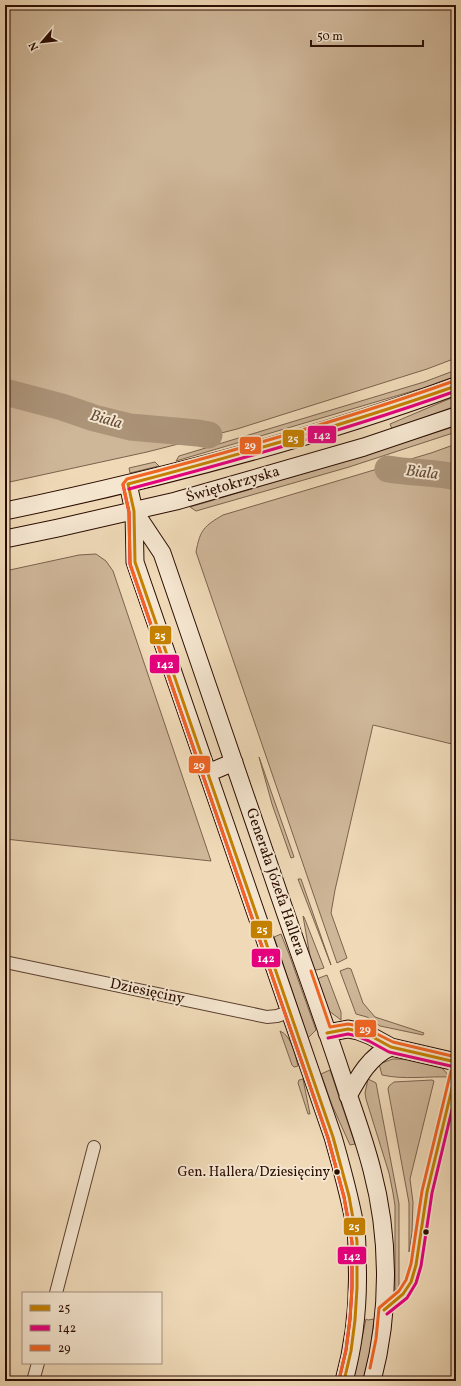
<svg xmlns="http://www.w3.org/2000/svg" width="461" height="1386" font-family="Vollkorn,serif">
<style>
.green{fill:#ceb698;stroke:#7c624d}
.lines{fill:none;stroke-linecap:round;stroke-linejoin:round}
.river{stroke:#ac9479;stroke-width:27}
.street-casing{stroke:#5c402f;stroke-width:14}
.secondary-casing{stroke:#2b0d02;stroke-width:19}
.street{stroke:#f5e6d0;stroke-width:12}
.secondary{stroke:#f5e6d0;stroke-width:17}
.bus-1-casing{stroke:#f5e6d0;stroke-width:6}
.bus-2-casing{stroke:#f5e6d0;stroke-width:6}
.bus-3-casing{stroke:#f5e6d0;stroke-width:6}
.bus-1{stroke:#c48000;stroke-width:3}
.bus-2{stroke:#e5007d;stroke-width:3}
.bus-3{stroke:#f26522;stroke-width:3}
.bus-dot{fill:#2b0d02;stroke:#f5e6d0;stroke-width:1.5}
.labels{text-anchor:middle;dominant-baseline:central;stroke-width:4;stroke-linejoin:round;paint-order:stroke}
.bus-label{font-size:14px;fill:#2b0d02;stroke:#f5e6d0;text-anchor:end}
.street-label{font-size:15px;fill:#2b0d02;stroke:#f5e6d0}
.water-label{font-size:16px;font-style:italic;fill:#654a38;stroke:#f5e6d0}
.line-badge{stroke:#f5e6d0;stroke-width:1.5}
.badge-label{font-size:11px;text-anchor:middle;font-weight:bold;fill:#fff}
</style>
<rect width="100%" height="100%" fill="#efd9b7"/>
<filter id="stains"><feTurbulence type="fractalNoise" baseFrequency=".005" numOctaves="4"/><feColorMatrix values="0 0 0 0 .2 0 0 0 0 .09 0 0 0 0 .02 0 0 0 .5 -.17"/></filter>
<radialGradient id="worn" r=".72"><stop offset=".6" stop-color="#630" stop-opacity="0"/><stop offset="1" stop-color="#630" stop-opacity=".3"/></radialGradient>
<path class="green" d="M 5,5 L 456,5 L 456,358 L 427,369 L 237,429 L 147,452 L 5,483 Z
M 456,370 L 456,376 L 423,388 L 176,461 L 179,456 L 424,382 Z
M 456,396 L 456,406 L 392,429 L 390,424 Z
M 456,426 L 456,432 L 349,467 L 196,511 L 190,507 L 346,461 Z
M 456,444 L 456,745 L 373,725 L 335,890 L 331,913 L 347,958 L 337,963 L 196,552 C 200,530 204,526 223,515 L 431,453 Z
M 155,462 L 159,466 L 130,473 L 129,468 Z
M 96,554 L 106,561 L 113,571 L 211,861 L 5,839 L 5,571 L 79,555 Z
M 259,757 L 294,857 L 291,858 L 272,804 Z
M 298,879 L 301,879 L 331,965 Z
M 303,916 L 304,917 L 324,968 L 317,970 L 314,969 L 310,956 Z
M 281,934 L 289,954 L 316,1030 L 308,1038 L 274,937 Z
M 348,968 L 351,969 L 363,1003 L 375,1017 L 424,1033 L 423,1035 L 380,1026 L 367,1017 L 356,1014 L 340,971 Z
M 327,975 L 341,1012 L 341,1020 L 329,1011 L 318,980 L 319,978 Z
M 280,1031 C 292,1036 295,1055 298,1066 L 294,1067 L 292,1065 Z
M 393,1059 L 406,1059 L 442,1068 L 450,1077 C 428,1076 404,1080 382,1075 L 379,1064 Z
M 330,1070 L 355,1144 L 350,1145 L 332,1105 L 321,1074 Z
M 303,1079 L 310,1114 L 308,1114 L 298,1083 L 299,1080 Z
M 368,1079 L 376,1083 L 399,1204 L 399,1287 L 395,1291 L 395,1206 L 393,1193 L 389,1173 L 366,1099 L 365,1093 Z
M 432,1080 L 434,1081 L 410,1179 L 413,1202 L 412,1232 L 409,1252 L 409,1203 L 388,1089 L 389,1086 L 394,1082 Z
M 366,1319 L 368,1320 L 374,1319 L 370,1353 L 363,1381 L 353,1381 Z"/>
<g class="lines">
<path class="river" d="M 5,392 L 62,407 L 94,418 L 130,427 L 198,433 L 209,435
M 388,469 C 411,473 434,472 456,477"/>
<g class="street-casing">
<path id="street" d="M 5,962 L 267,1017 L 277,1016 L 289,1012
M 56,1293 L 94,1147
M 33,1381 L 38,1363"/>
</g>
<g class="secondary-casing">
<path id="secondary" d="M 128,484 L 134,511 L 135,562 L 333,1137 C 342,1169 351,1200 356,1232 C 357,1240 357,1249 357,1257 C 359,1299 355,1341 344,1381
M 5,511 C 158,479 310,440 456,386
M 134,511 L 162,553 C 202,670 242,786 282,903 C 303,964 326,1026 346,1088 C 355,1115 365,1142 372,1170 C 390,1238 390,1313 372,1381
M 5,539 L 58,528 L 176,501 L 364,447 L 456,416
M 208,773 L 234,762
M 327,1033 L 348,1029 L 358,1031 L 371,1036 L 391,1047 L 456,1062
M 348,1096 C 359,1076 370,1056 391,1047"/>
</g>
<use href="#street" class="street"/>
<use href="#secondary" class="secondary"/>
<g class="bus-1-casing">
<path id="bus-1" d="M 128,484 L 134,511 L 135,562 L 333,1137 L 349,1196 L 357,1241 L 357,1288 L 355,1320 L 351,1351 L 344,1381
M 128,484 C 239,455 348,424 456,386
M 327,1033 L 348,1029 L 358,1031 L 371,1036 L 391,1047 L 456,1062
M 384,1310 L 403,1294 L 411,1282 L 416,1265 L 427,1192 L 456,1072"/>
</g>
<g class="bus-2-casing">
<path id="bus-2" d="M 123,485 L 129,512 L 130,564 L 328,1138 L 344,1197 L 352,1242 L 352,1288 L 350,1319 L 346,1350 L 339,1380
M 129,489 C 239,460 349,429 456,391
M 328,1038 L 348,1034 L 357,1036 L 369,1041 L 389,1052 L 455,1067
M 387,1314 L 407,1298 L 416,1283 L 421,1266 L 432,1193 L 456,1093"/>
</g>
<g class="bus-3-casing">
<path id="bus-3" d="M 311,971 L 330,1027 L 348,1024 L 359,1026 L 373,1032 L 393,1042 L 456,1057
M 370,1368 L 376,1339 L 379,1308 L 399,1291 L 406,1280 L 411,1264 L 422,1191 L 451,1071
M 339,1380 L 346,1350 L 350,1319 L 352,1288 L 352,1242 L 344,1197 L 328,1138 L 130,564 L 129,512 L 123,484 L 127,479 C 237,450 347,419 454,381"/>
</g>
<use href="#bus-1" class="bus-1"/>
<use href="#bus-2" class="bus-2"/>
<use href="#bus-3" class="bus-3"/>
</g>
<g class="bus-dot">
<circle cx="337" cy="1172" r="3.5"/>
<circle cx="426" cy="1232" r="3.5"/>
</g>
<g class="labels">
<g class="bus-label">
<text x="330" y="1172">Gen. Hallera/Dziesięciny</text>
</g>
<g class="street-label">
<text transform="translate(233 485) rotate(-16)">Świętokrzyska</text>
<text transform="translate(275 882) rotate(71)">Generała Józefa Hallera</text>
<text transform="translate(147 992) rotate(12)">Dziesięciny</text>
</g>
<g class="water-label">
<text transform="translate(106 420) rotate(16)">Biala</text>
<text transform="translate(422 473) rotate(7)">Biala</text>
</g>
</g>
<g class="line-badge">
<rect x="307" y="425" width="30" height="19" rx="4" fill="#e5007d"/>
<rect x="282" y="429" width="23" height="19" rx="4" fill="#c48000"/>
<rect x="239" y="436" width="23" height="19" rx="4" fill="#f26522"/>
<rect x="149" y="625" width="23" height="20" rx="4" fill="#c48000"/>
<rect x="149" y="654" width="31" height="20" rx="4" fill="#e5007d"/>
<rect x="188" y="755" width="23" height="19" rx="4" fill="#f26522"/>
<rect x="250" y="920" width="23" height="19" rx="4" fill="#c48000"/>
<rect x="251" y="948" width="30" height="20" rx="4" fill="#e5007d"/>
<rect x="354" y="1019" width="23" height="19" rx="4" fill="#f26522"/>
<rect x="343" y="1217" width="23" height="19" rx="4" fill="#c48000"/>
<rect x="337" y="1246" width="30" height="19" rx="4" fill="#e5007d"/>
</g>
<g class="badge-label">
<text x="322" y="439">142</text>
<text x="293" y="442">25</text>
<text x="250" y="449">29</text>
<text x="160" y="639">25</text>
<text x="165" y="668">142</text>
<text x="199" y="769">29</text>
<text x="262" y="933">25</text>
<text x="266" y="962">142</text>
<text x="365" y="1033">29</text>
<text x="354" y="1230">25</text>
<text x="352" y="1260">142</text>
</g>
<rect width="461" height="1386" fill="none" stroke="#efd9b7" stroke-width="20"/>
<rect x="6" y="6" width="449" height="1374" fill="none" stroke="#2b0d02" stroke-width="2"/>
<rect x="10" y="10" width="441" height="1366" fill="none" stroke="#2b0d02"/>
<rect x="22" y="1292" width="140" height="72" fill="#f5e6d0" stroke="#a48f7e"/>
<rect x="30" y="1305" width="20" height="6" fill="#c48000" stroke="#a48f7e"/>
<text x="58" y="1312" font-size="12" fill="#2b0d02">25</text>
<rect x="30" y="1325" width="20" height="6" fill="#e5007d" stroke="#a48f7e"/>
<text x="58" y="1332" font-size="12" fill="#2b0d02">142</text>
<rect x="30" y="1345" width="20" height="6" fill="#f26522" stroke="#a48f7e"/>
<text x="58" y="1352" font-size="12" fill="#2b0d02">29</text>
<g transform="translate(42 42) rotate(242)" stroke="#f5e6d0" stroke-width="3" paint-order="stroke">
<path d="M0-3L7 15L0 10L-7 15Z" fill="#2b0d02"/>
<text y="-6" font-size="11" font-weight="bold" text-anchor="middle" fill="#2b0d02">N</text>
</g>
<path d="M311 40v6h112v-6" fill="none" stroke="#2b0d02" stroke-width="2"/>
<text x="317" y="40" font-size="12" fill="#2b0d02" stroke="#f5e6d0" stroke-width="3" paint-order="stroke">50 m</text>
<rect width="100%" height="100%" filter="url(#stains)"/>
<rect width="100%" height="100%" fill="url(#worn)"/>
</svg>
